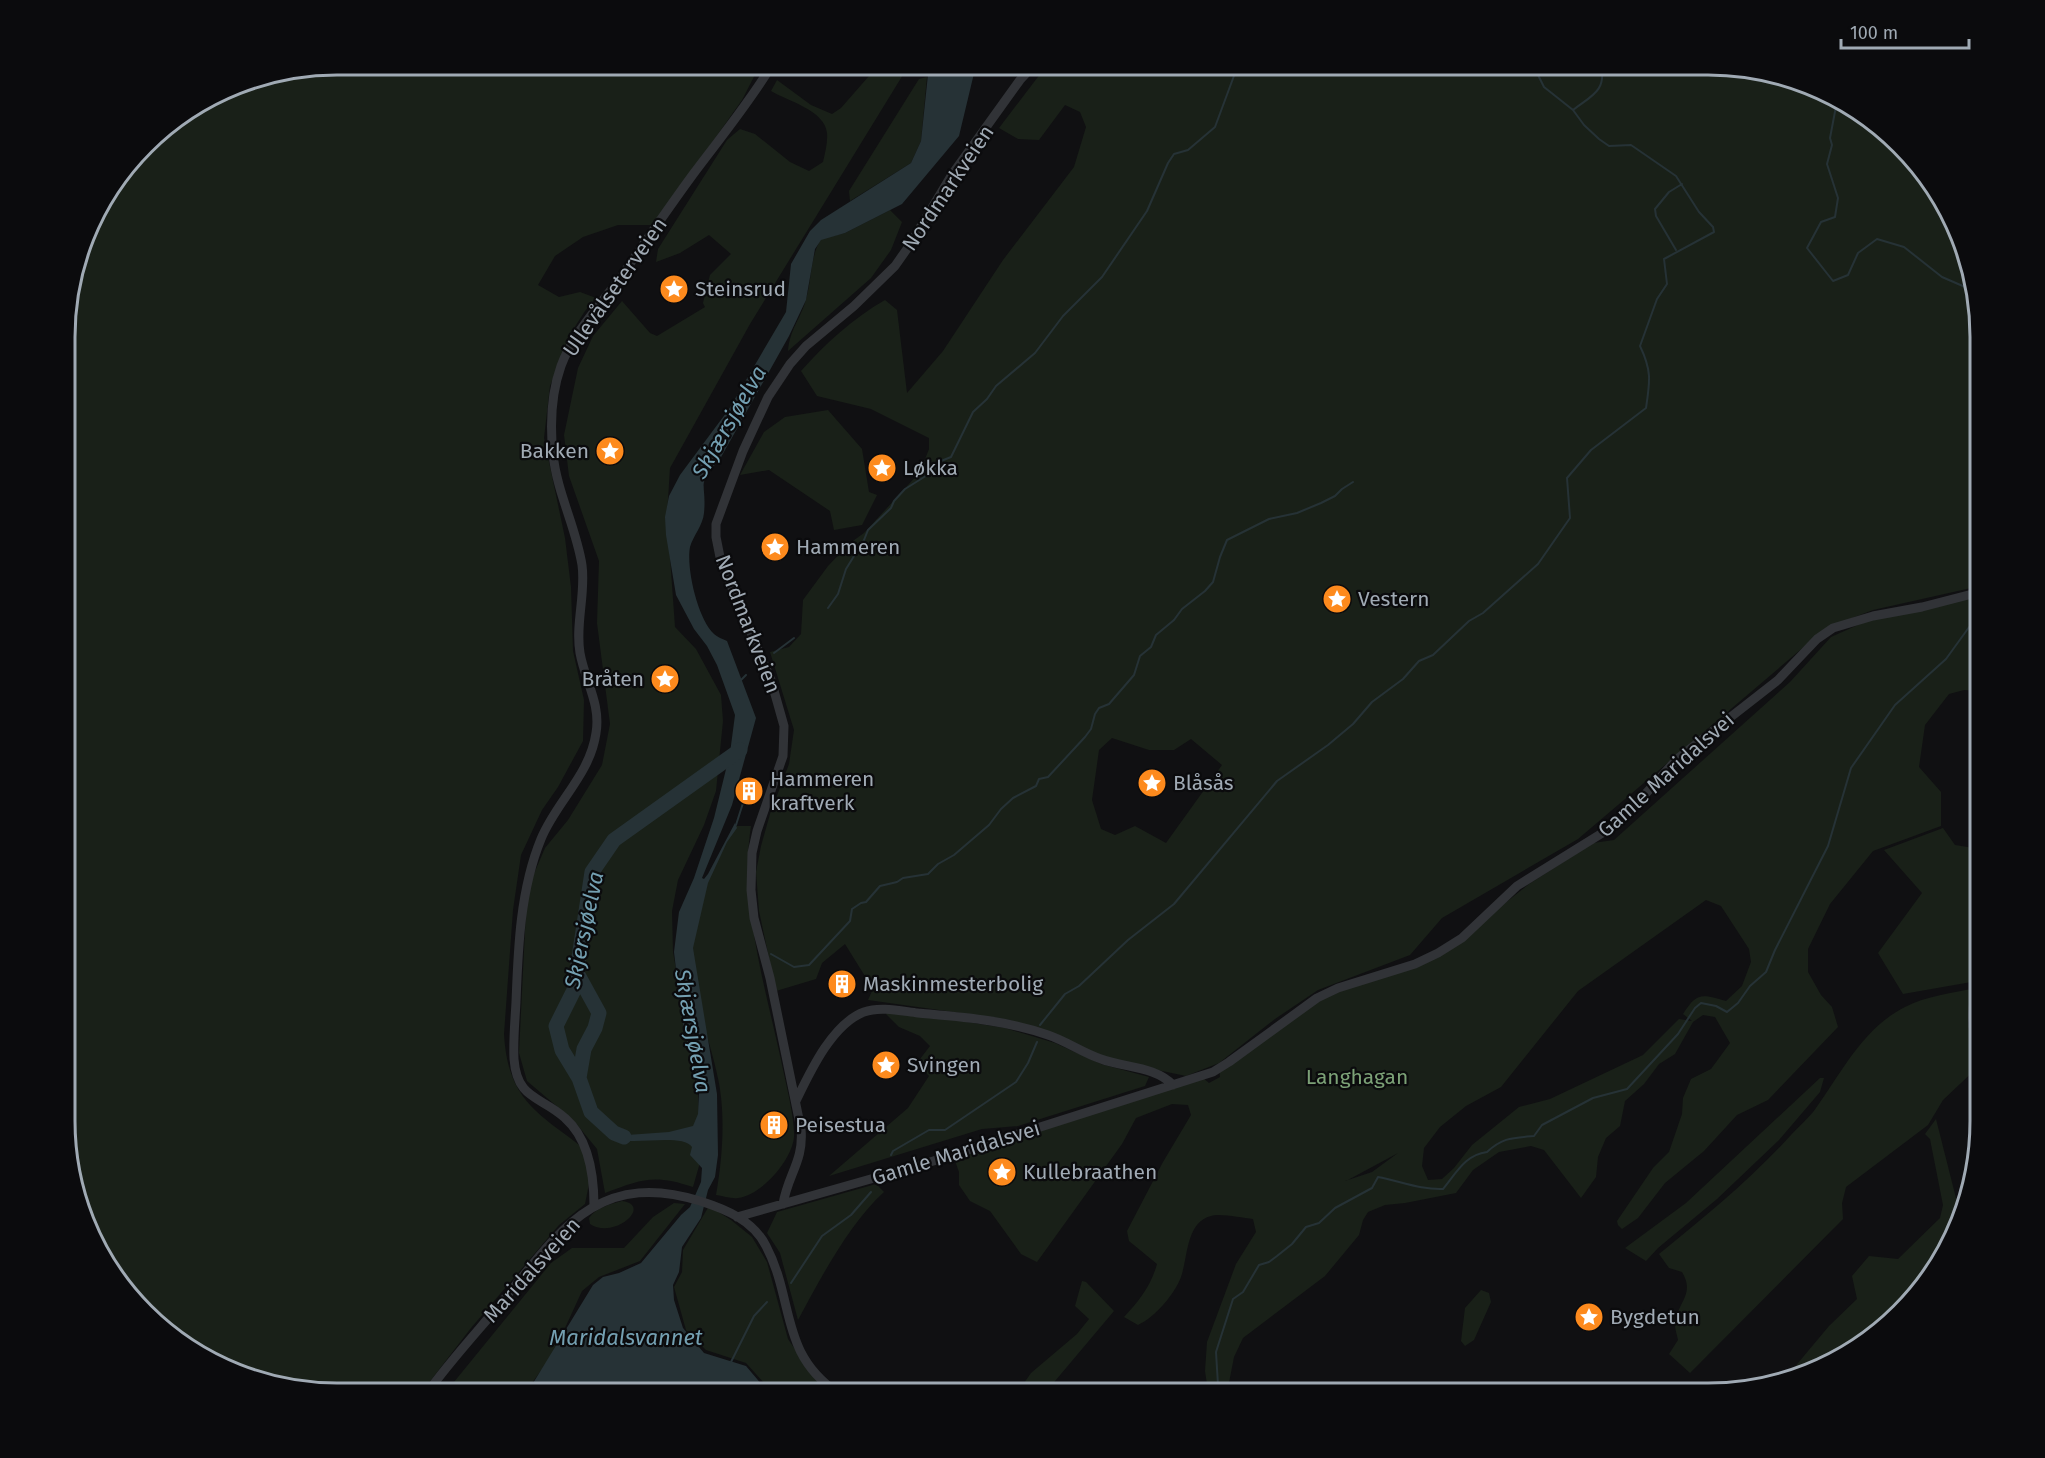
<svg xmlns="http://www.w3.org/2000/svg" width="2045" height="1458" font-family="'Fira Sans',sans-serif">
<style>
.green{fill:#192018;fill-rule:evenodd}
.water{fill:#263236}
.lines{fill:none;stroke-linecap:round;stroke-linejoin:round}
.stream{stroke:#263236;stroke-width:2}
.river{stroke:#263236;stroke-width:15}
.minor{stroke:#313337;stroke-width:9}
.labels{text-anchor:middle;dominant-baseline:central;stroke-width:4.5;stroke-linejoin:round;paint-order:stroke}
.street-label{font-size:21px;fill:#a0aab4;stroke:#0b0b0d}
.poi-label{font-size:21px;fill:#a0aab4;stroke:#0b0b0d;text-anchor:start}
.park-label{font-size:21px;fill:#7ba076;stroke:#0b0b0d}
.water-label{font-size:22px;font-style:italic;fill:#74a0b2;stroke:#0b0b0d}
.rim{fill:none;stroke:#a0aab4;stroke-width:3}
</style>
<rect width="100%" height="100%" fill="#101012"/>
<path class="green" d="M 337,65 L 760,65 L 742,100 L 654,225 L 618,225 L 583,237 L 555,256 L 538,285 L 559,297 L 580,292 L 596,298 L 585,311 L 569,336 L 550,386 L 544,438 L 565,538 L 571,587 L 573,651 L 584,700 L 583,741 L 558,787 L 542,810 L 521,855 L 513,910 L 504,1034 C 508,1101 538,1113 586,1150 L 590,1179 L 585,1204 L 559,1225 L 471,1328 L 421,1393 L 319,1393 L 233,1373 L 171,1337 L 101,1257 L 67,1157 L 67,301 L 93,216 L 157,132 L 233,85 Z
M 886,65 L 909,65 L 750,324 L 670,468 L 667,515 L 675,627 L 696,649 L 721,695 L 723,721 L 716,791 L 704,825 L 678,880 L 672,911 L 673,952 L 698,1095 L 701,1159 L 693,1187 C 654,1174 642,1179 605,1193 L 597,1149 L 574,1121 L 527,1081 L 519,1053 L 527,890 L 545,848 L 568,820 L 602,765 L 610,724 L 597,623 L 599,561 L 569,476 L 564,435 L 578,368 L 593,336 L 622,301 L 650,333 L 657,336 L 705,307 L 703,303 L 710,275 L 731,254 L 709,235 L 680,253 L 656,262 L 658,249 L 727,140 L 740,129 L 755,134 L 790,162 L 809,171 L 823,162 C 825,153 828,142 827,133 C 825,110 787,101 771,91 L 777,80 L 811,105 L 832,114 L 841,108 L 869,76 Z
M 1047,65 L 1726,65 L 1796,79 L 1874,121 L 1952,216 L 1980,319 L 1980,586 L 1873,610 L 1826,628 L 1578,839 L 1442,918 L 1410,955 L 1318,990 L 1275,1019 L 1219,1063 L 1186,1076 L 1105,1059 L 1010,1020 L 868,1000 L 873,989 L 845,944 L 822,963 L 816,979 L 776,991 L 759,911 L 756,872 L 761,846 L 770,814 L 789,764 L 794,730 L 770,652 L 789,647 L 801,634 L 803,600 L 828,566 L 850,543 L 864,533 L 920,472 L 929,449 L 929,438 L 871,409 L 817,396 L 801,371 C 826,343 852,319 885,300 L 897,310 L 907,393 L 943,351 L 1003,260 L 1074,167 L 1086,127 L 1080,112 L 1065,105 L 1039,140 L 1018,139 L 999,128 ZM 1112,738 L 1149,750 L 1174,750 L 1191,739 L 1222,765 L 1166,843 L 1135,826 L 1115,835 L 1101,829 L 1092,800 L 1099,750 Z
M 927,77 L 921,141 L 911,163 L 850,201 L 849,191 L 919,79 Z
M 890,210 L 902,222 L 891,250 L 871,278 L 788,351 C 790,328 801,319 806,299 C 812,279 810,257 821,239 L 845,233 Z
M 828,410 L 862,449 L 869,492 L 877,495 L 862,525 L 834,530 L 830,511 L 769,470 L 740,475 L 764,432 L 785,417 Z
M 1980,593 L 1980,691 L 1964,690 L 1949,694 L 1925,725 L 1919,767 L 1941,792 L 1941,826 L 1873,851 L 1830,904 L 1808,949 L 1808,972 L 1821,995 L 1832,1007 L 1838,1027 L 1768,1100 L 1737,1115 L 1704,1151 L 1665,1183 L 1638,1218 L 1622,1229 L 1618,1225 L 1617,1221 L 1653,1168 L 1669,1152 L 1682,1114 L 1683,1098 L 1691,1079 L 1711,1069 L 1730,1043 L 1715,1017 L 1703,1015 L 1693,1022 L 1675,1054 L 1659,1064 L 1644,1084 L 1625,1101 L 1620,1126 L 1606,1138 L 1598,1157 L 1596,1177 L 1581,1198 L 1544,1150 L 1531,1146 L 1499,1152 L 1473,1170 L 1456,1193 L 1405,1203 L 1385,1205 L 1368,1212 L 1363,1220 L 1359,1235 L 1325,1276 L 1243,1338 L 1234,1357 L 1227,1393 L 1213,1393 L 1208,1391 L 1205,1371 L 1207,1342 L 1236,1264 L 1256,1232 L 1253,1219 C 1242,1218 1220,1213 1211,1216 C 1186,1222 1188,1257 1181,1277 C 1174,1295 1155,1317 1138,1325 L 1124,1317 C 1139,1301 1151,1286 1157,1264 L 1129,1241 L 1127,1231 L 1163,1162 L 1191,1115 L 1188,1105 L 1172,1104 L 1136,1118 L 1122,1144 L 1037,1262 L 1021,1254 L 990,1211 L 970,1201 L 959,1185 L 959,1172 L 954,1158 L 1203,1078 L 1209,1083 L 1220,1077 L 1219,1065 L 1317,998 L 1451,946 L 1529,884 L 1593,843 L 1614,840 L 1790,682 L 1831,637 L 1869,620 ZM 1706,900 L 1721,906 L 1749,949 L 1751,962 L 1742,986 L 1726,1001 C 1701,994 1697,992 1683,1014 L 1692,1021 L 1679,1019 L 1643,1055 L 1550,1099 L 1519,1107 L 1472,1145 L 1454,1168 L 1442,1179 L 1428,1180 L 1422,1166 L 1424,1148 L 1440,1127 L 1466,1106 L 1501,1087 L 1578,991 ZM 1398,1153 L 1372,1172 L 1345,1181 L 1346,1181 Z
M 734,826 L 751,826 C 739,901 765,986 781,1060 C 785,1080 795,1118 794,1137 C 792,1160 762,1195 738,1198 C 732,1199 723,1196 716,1195 C 722,1161 725,1123 720,1089 C 711,1034 682,981 694,923 C 701,888 718,857 734,826 Z
M 1943,828 L 1955,845 L 1980,849 L 1980,972 L 1977,981 L 1903,994 L 1878,953 L 1922,893 L 1884,850 Z
M 1976,988 L 1968,1023 L 1973,1040 L 1980,1052 L 1980,1065 L 1943,1100 L 1928,1125 L 1846,1187 L 1842,1203 L 1843,1219 L 1690,1373 L 1669,1354 L 1678,1340 C 1677,1335 1675,1329 1675,1325 C 1676,1303 1696,1295 1682,1272 L 1669,1268 L 1659,1254 C 1706,1216 1751,1179 1791,1135 C 1799,1126 1809,1118 1816,1108 C 1842,1072 1863,1028 1905,1007 C 1926,996 1953,993 1976,988 Z
M 897,1011 L 1005,1028 L 1055,1043 L 1101,1064 L 1149,1077 L 1145,1086 L 1018,1126 L 982,1129 L 829,1176 L 908,1108 L 929,1076 L 917,1063 L 930,1046 L 920,1036 L 899,1027 L 886,1014 Z
M 1820,1078 L 1824,1078 L 1820,1092 L 1779,1140 L 1717,1199 L 1658,1248 L 1646,1261 L 1625,1248 L 1686,1203 Z
M 1936,1119 L 1960,1214 L 1963,1215 L 1924,1287 L 1829,1365 L 1788,1375 L 1829,1326 L 1857,1299 L 1852,1276 L 1869,1256 L 1898,1259 L 1940,1218 L 1943,1205 L 1930,1139 L 1925,1134 Z
M 876,1184 L 884,1192 C 849,1224 820,1279 798,1320 L 780,1253 L 767,1233 L 777,1212 Z
M 622,1201 C 653,1205 615,1240 590,1224 L 589,1218 C 596,1208 610,1204 622,1201 Z
M 674,1203 L 685,1204 L 640,1261 L 599,1277 L 582,1291 L 554,1352 L 525,1393 L 445,1393 L 551,1263 L 572,1248 L 624,1248 L 653,1217 Z
M 709,1206 L 731,1220 L 752,1237 L 767,1262 L 788,1339 L 820,1386 L 830,1393 L 773,1393 L 746,1363 L 706,1350 L 686,1330 L 674,1287 L 682,1272 L 683,1250 Z
M 1082,1281 L 1086,1282 L 1114,1311 L 1045,1393 L 1017,1393 L 1031,1373 L 1077,1334 L 1089,1319 L 1075,1306 Z
M 1481,1290 L 1489,1293 L 1491,1302 L 1474,1340 L 1465,1346 L 1461,1341 L 1465,1308 Z"/>
<path class="water" d="M 929,65 L 976,65 L 959,136 L 902,204 L 845,233 L 821,240 L 815,249 L 806,300 L 789,336 L 720,459 C 695,486 707,482 704,513 C 703,525 693,536 690,547 C 686,569 698,619 714,634 C 717,637 723,639 727,641 L 756,718 L 732,805 L 702,878 L 704,879 L 708,874 L 735,823 L 737,828 L 727,842 L 708,883 L 693,948 L 717,1094 L 718,1155 L 715,1177 L 708,1190 L 701,1218 L 682,1247 L 679,1272 L 673,1285 L 674,1300 L 683,1328 L 704,1353 L 746,1366 L 769,1393 L 527,1393 L 593,1285 L 603,1277 L 619,1273 L 641,1263 L 681,1215 L 690,1207 L 701,1182 L 702,1168 L 690,1155 L 692,1147 C 683,1134 639,1144 622,1140 C 616,1139 610,1135 605,1131 L 609,1125 L 627,1135 L 669,1132 L 693,1126 L 698,1114 L 699,1093 L 682,1020 L 674,952 L 679,912 L 694,878 L 714,818 L 730,753 L 735,715 L 717,665 L 707,646 L 694,629 L 676,595 L 666,535 L 665,517 L 669,496 L 680,475 L 729,409 L 786,312 L 791,264 L 810,231 L 821,220 L 911,163 L 921,141 Z"/>
<g class="lines">
<path class="stream" d="M 1837,101 L 1830,138 L 1832,145 L 1827,164 L 1838,198 L 1835,217 L 1821,222 L 1807,248 L 1833,281 L 1848,275 L 1858,253 L 1877,239 L 1904,247 L 1942,277 L 1972,290
M 1573,110 C 1591,96 1607,91 1601,65
M 1676,250 L 1656,216 L 1655,209 L 1669,192 L 1682,184
M 828,608 L 838,594 L 846,569 L 864,540 L 868,530 L 891,508 L 894,501 L 905,489 L 929,474 L 941,461 L 951,457 L 973,412 L 987,399 L 996,386 L 1035,353 L 1063,316 L 1102,277 L 1147,211 L 1168,163 L 1174,154 L 1188,150 L 1215,127 L 1238,65
M 774,653 L 794,638
M 740,681 L 746,675
M 736,825 L 751,778
M 771,954 L 794,967 L 809,965 L 850,921 L 852,909 L 861,903 L 866,902 L 880,886 L 897,882 L 903,878 L 928,874 L 938,864 L 954,855 L 989,825 L 1001,809 L 1013,798 L 1036,786 L 1039,779 L 1048,777 L 1085,737 L 1091,729 L 1095,714 L 1099,708 L 1109,704 L 1134,675 L 1140,656 L 1151,647 L 1156,635 L 1174,620 L 1182,609 L 1205,591 L 1213,582 L 1220,557 L 1227,540 L 1269,519 L 1297,513 L 1321,503 L 1335,496 L 1342,489 L 1353,482
M 1040,1025 L 1065,994 L 1079,986 L 1128,940 L 1174,904 L 1277,781 L 1328,745 L 1353,724 L 1372,702 L 1403,679 L 1419,661 L 1433,655 L 1469,621 L 1483,613 L 1538,564 L 1570,518 L 1567,478 L 1591,450 L 1646,408 C 1650,381 1652,371 1640,346 L 1657,299 L 1667,284 L 1664,259 L 1714,232 L 1713,227 L 1699,212 L 1676,176 L 1631,145 L 1609,146 L 1599,139 L 1584,125 L 1573,110 L 1544,87 L 1533,65
M 891,1155 L 893,1151 L 929,1130 L 945,1130 L 1016,1082 L 1028,1063 L 1037,1042
M 791,1283 L 822,1236 L 851,1215 L 871,1192
M 731,1362 L 754,1316 L 767,1302
M 1221,1393 L 1218,1385 L 1216,1352 L 1233,1299 L 1243,1292 L 1259,1265 L 1269,1262 L 1277,1256 L 1292,1244 L 1306,1227 L 1319,1223 L 1335,1208 L 1372,1188 L 1378,1177 C 1400,1181 1421,1190 1443,1189 C 1457,1172 1465,1155 1487,1152 C 1503,1137 1513,1138 1534,1136 L 1542,1125 L 1593,1098 L 1627,1089 L 1678,1034 L 1695,1008 L 1701,1003 L 1716,1006 L 1727,1012 L 1738,1003 L 1750,986 L 1766,972 L 1775,950 L 1828,846 L 1851,768 L 1895,705 L 1946,659 L 1980,612"/>
<path class="river" d="M 577,973 L 599,1013 L 595,1028 L 584,1049 L 579,1078
M 624,1137 L 614,1133 L 591,1112 L 579,1078 L 562,1050 L 556,1026 L 574,990 L 592,872 L 614,840 L 740,750"/>
<path class="minor" d="M 1980,970 C 1974,996 1967,1026 1980,1050
M 796,1101 C 810,1072 832,1024 864,1012 C 880,1006 901,1011 918,1013 C 961,1017 1006,1020 1048,1035 C 1066,1041 1083,1053 1101,1059 C 1125,1068 1155,1066 1173,1085
M 783,1204 C 788,1174 804,1161 801,1129 L 770,978 L 754,918 L 751,890 L 752,853 L 757,831 L 783,756 L 784,726 L 771,680 L 721,562 L 716,537 L 716,524 L 743,451 L 768,397 L 790,364 L 806,346 L 854,306 L 895,266 L 909,246 L 951,176 L 1020,80 L 1034,65
M 594,1206 C 594,1175 589,1139 565,1118 C 541,1096 517,1100 514,1059 C 513,1040 515,1021 516,1002 C 518,949 520,890 541,839 C 556,802 590,775 596,733 C 601,704 585,681 580,653 C 575,624 586,594 582,565 C 576,527 557,493 553,454 C 550,425 551,394 561,366 C 573,333 600,305 621,277 C 645,242 669,207 694,173 C 721,137 749,103 772,65
M 737,1217 L 927,1163 L 1213,1072 L 1229,1062 L 1317,998 L 1338,988 L 1415,964 L 1438,953 L 1462,938 L 1517,886 L 1620,822 L 1677,759 L 1778,680 L 1817,639 L 1833,628 L 1873,616 L 1922,607 L 1980,592
M 427,1393 C 450,1361 477,1332 502,1302 C 559,1232 597,1169 700,1201 C 725,1209 753,1220 766,1246 C 795,1301 779,1353 838,1393"/>
</g>
<defs>
<g id="sight-disc" transform="scale(1.5)"><circle r="9.5" fill="#fd8a1d" stroke="#0b0b0d"/><path d="M0-6L1.8-2.2L6-1.7L2.9 1.2L3.7 5.4L0 3.3L-3.7 5.4L-2.9 1.2L-6-1.7L-1.8-2.2Z" fill="#fff"/></g>
<g id="building-disc" transform="scale(1.5)"><circle r="9.5" fill="#fd8a1d" stroke="#0b0b0d"/><path d="M-4-6H4V6H1V3H-1V6H-4ZM-2.5-4.3h1.7v1.8h-1.7ZM.8-4.3h1.7v1.8H.8ZM-2.5-1h1.7V.8h-1.7ZM.8-1h1.7V.8H.8Z" fill="#fff"/></g>
</defs>
<g fill-rule="evenodd">
<use href="#sight-disc" x="674" y="289"/>
<use href="#sight-disc" x="610" y="451"/>
<use href="#sight-disc" x="882" y="468"/>
<use href="#sight-disc" x="775" y="547"/>
<use href="#sight-disc" x="1337" y="599"/>
<use href="#sight-disc" x="665" y="679"/>
<use href="#sight-disc" x="1152" y="783"/>
<use href="#building-disc" x="749" y="791"/>
<use href="#building-disc" x="842" y="984"/>
<use href="#sight-disc" x="886" y="1065"/>
<use href="#building-disc" x="774" y="1125"/>
<use href="#sight-disc" x="1002" y="1172"/>
<use href="#sight-disc" x="1589" y="1317"/>
</g>
<g class="labels">
<g class="street-label">
<text transform="translate(948 188) rotate(-56)">Nordmarkveien</text>
<text transform="translate(615 287) rotate(-55)">Ullevålseterveien</text>
<text transform="translate(748 624) rotate(69)">Nordmarkveien</text>
<text transform="translate(1666 775) rotate(-42)">Gamle Maridalsvei</text>
<text transform="translate(956 1153) rotate(-17)">Gamle Maridalsvei</text>
<text transform="translate(532 1270) rotate(-48)">Maridalsveien</text>
</g>
<g class="poi-label">
<text x="695" y="289">Steinsrud</text>
<text x="589" y="451" text-anchor="end">Bakken</text>
<text x="903" y="468">Løkka</text>
<text x="796" y="547">Hammeren</text>
<text x="1358" y="599">Vestern</text>
<text x="644" y="679" text-anchor="end">Bråten</text>
<text x="770" y="779">Hammeren<tspan x="770" dy="24">kraftverk</tspan></text>
<text x="1173" y="783">Blåsås</text>
<text x="863" y="984">Maskinmesterbolig</text>
<text x="907" y="1065">Svingen</text>
<text x="795" y="1125">Peisestua</text>
<text x="1023" y="1172">Kullebraathen</text>
<text x="1610" y="1317">Bygdetun</text>
</g>
<g class="park-label">
<text x="1357" y="1077">Langhagan</text>
</g>
<g class="water-label">
<text transform="translate(729 422) rotate(-60)">Skjærsjøelva</text>
<text transform="translate(584 930) rotate(-78)">Skjersjøelva</text>
<text transform="translate(693 1031) rotate(80)">Skjærsjøelva</text>
<text x="626" y="1337">Maridalsvannet</text>
</g>
</g>
<path d="M0 0H2045V1458H0ZM337 75H1708A262 262 0 0 1 1970 337V1121A262 262 0 0 1 1708 1383H337A262 262 0 0 1 75 1121V337A262 262 0 0 1 337 75Z" fill="#0b0b0d" fill-rule="evenodd"/>
<path class="rim" d="M337 75H1708A262 262 0 0 1 1970 337V1121A262 262 0 0 1 1708 1383H337A262 262 0 0 1 75 1121V337A262 262 0 0 1 337 75Z"/>
<path d="M1841 39v9h128v-9" fill="none" stroke="#a0aab4" stroke-width="3"/>
<text x="1850" y="39" font-size="18" fill="#a0aab4" stroke="#0b0b0d" stroke-width="4.5" paint-order="stroke">100 m</text>
</svg>
